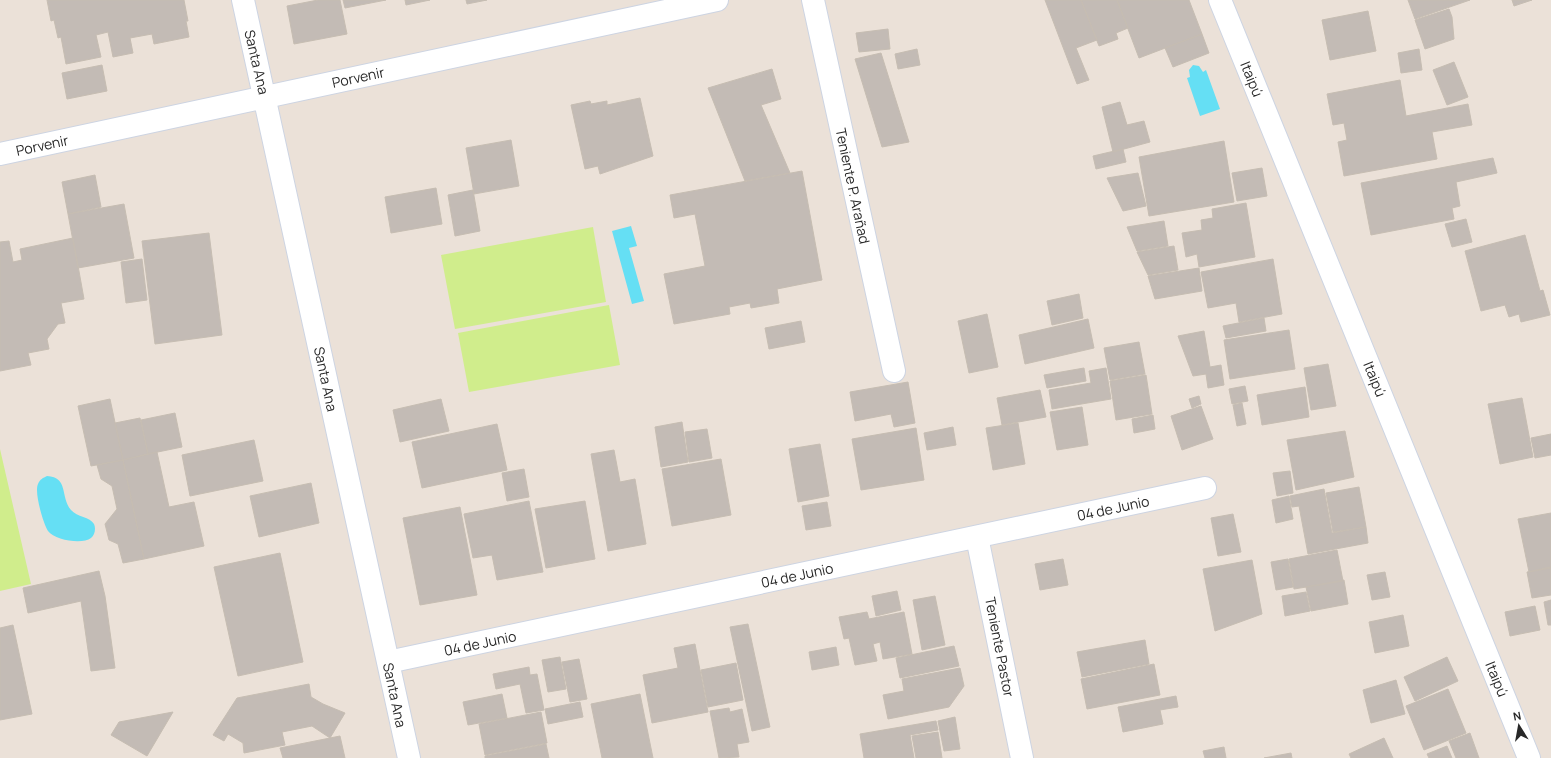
<svg xmlns="http://www.w3.org/2000/svg" width="1551" height="758" font-family="Manrope,sans-serif">
<style>
.pitch{fill:#d0ed8c}
.water{fill:#65dff4}
.building{fill:#c3bbb5;stroke:#c6bdb2}
.lines{fill:none;stroke-linecap:round;stroke-linejoin:round}
.minor-casing{stroke:#cdd4e2;stroke-width:24}
.minor{stroke:#fff;stroke-width:22}
.labels{text-anchor:middle;dominant-baseline:central;stroke-width:3;stroke-linejoin:round;paint-order:stroke}
.street-label{font-size:14px;fill:#282828;stroke:#fff}
</style>
<rect width="100%" height="100%" fill="#ebe1d8"/>
<path class="pitch" d="M 593,227 L 606,302 L 455,329 L 441,255 Z
M 609,305 L 620,365 L 469,392 L 458,333 Z
M 0,449 L 31,584 L 0,591 Z"/>
<path class="water" d="M 1193,65 L 1199,66 L 1203,72 L 1206,70 L 1220,109 L 1200,116 L 1187,78 L 1190,77 L 1189,70 Z
M 631,226 L 637,246 L 629,248 L 644,301 L 632,304 L 612,231 Z
M 47,476 C 69,477 60,497 71,510 C 77,517 90,517 94,524 C 96,528 95,535 91,538 C 82,545 55,540 48,531 C 43,523 34,492 38,484 C 40,479 43,478 47,476 Z"/>
<path class="building" d="M 47,0 L 184,0 L 188,21 L 186,21 L 189,37 L 154,44 L 152,34 L 130,38 L 133,53 L 113,57 L 108,32 L 96,35 L 101,57 L 66,64 L 61,37 L 58,38 L 54,20 L 51,21 Z
M 318,0 L 340,0 L 347,34 L 294,44 L 287,6 Z
M 343,0 L 386,0 L 345,8 Z
M 405,0 L 430,0 L 406,5 Z
M 466,0 L 487,0 L 467,4 Z
M 1045,0 L 1081,0 L 1097,40 L 1076,48 L 1089,80 L 1077,84 Z
M 1081,0 L 1117,0 L 1128,28 L 1116,33 L 1118,39 L 1099,46 Z
M 1117,0 L 1189,0 L 1202,34 L 1139,58 Z
M 1408,0 L 1470,0 L 1415,19 Z
M 1512,0 L 1532,0 L 1514,6 Z
M 1449,9 L 1452,17 L 1454,39 L 1425,49 L 1415,20 Z
M 1368,11 L 1376,51 L 1330,60 L 1322,20 Z
M 888,29 L 890,49 L 859,52 L 856,33 Z
M 1202,34 L 1209,53 L 1173,67 L 1165,48 Z
M 917,49 L 920,65 L 898,69 L 895,54 Z
M 1419,49 L 1422,70 L 1401,73 L 1398,53 Z
M 881,53 L 909,142 L 882,147 L 855,59 Z
M 1454,62 L 1468,97 L 1447,105 L 1433,70 Z
M 102,65 L 107,91 L 67,99 L 62,73 Z
M 772,69 L 781,99 L 761,105 L 790,173 L 745,181 L 708,88 Z
M 1400,80 L 1406,116 L 1468,104 L 1472,125 L 1432,132 L 1437,159 L 1344,176 L 1338,142 L 1347,140 L 1344,123 L 1333,125 L 1327,94 Z
M 640,98 L 653,156 L 600,174 L 598,166 L 585,169 L 571,105 L 590,101 L 591,104 L 607,101 L 607,105 Z
M 1120,102 L 1127,125 L 1144,121 L 1150,142 L 1113,152 L 1102,107 Z
M 511,140 L 519,186 L 474,194 L 466,148 Z
M 1224,141 L 1234,202 L 1149,216 L 1139,157 Z
M 1123,149 L 1126,162 L 1096,169 L 1093,156 Z
M 1493,158 L 1497,173 L 1456,182 L 1460,206 L 1452,208 L 1454,219 L 1371,235 L 1361,183 Z
M 1262,168 L 1267,196 L 1237,201 L 1232,173 Z
M 802,171 L 822,280 L 777,289 L 779,303 L 751,308 L 750,303 L 729,307 L 730,314 L 674,324 L 664,274 L 705,266 L 695,214 L 674,218 L 670,195 Z
M 1138,173 L 1146,206 L 1123,211 L 1107,178 Z
M 95,175 L 101,207 L 68,214 L 62,182 Z
M 436,188 L 442,224 L 391,233 L 385,197 Z
M 473,190 L 480,231 L 455,236 L 448,195 Z
M 1246,203 L 1255,257 L 1199,267 L 1197,254 L 1186,257 L 1182,233 L 1202,230 L 1201,220 L 1213,218 L 1212,209 Z
M 124,204 L 134,258 L 78,268 L 68,214 Z
M 1466,219 L 1472,242 L 1452,247 L 1445,224 Z
M 1164,221 L 1168,246 L 1137,251 L 1127,227 Z
M 209,233 L 222,335 L 155,344 L 142,241 Z
M 1525,235 L 1540,291 L 1543,290 L 1550,315 L 1521,322 L 1519,314 L 1509,317 L 1505,305 L 1481,311 L 1465,251 Z
M 73,238 L 84,299 L 61,303 L 65,323 L 58,324 L 47,339 L 49,349 L 28,353 L 31,365 L 0,371 L 0,242 L 9,241 L 13,262 L 22,260 L 20,249 Z
M 1174,246 L 1178,270 L 1148,275 L 1137,252 Z
M 142,259 L 147,300 L 126,303 L 121,262 Z
M 1273,259 L 1282,314 L 1239,322 L 1236,303 L 1208,308 L 1201,272 Z
M 1199,268 L 1202,291 L 1155,299 L 1148,276 Z
M 1079,294 L 1083,318 L 1052,325 L 1047,301 Z
M 987,314 L 998,367 L 969,373 L 958,321 Z
M 1264,318 L 1266,331 L 1226,338 L 1223,326 Z
M 1088,319 L 1094,348 L 1025,364 L 1019,335 Z
M 801,321 L 805,342 L 769,349 L 765,328 Z
M 1289,330 L 1295,369 L 1230,379 L 1224,340 Z
M 1204,331 L 1210,367 L 1221,365 L 1224,385 L 1208,388 L 1206,374 L 1193,376 L 1178,336 Z
M 1139,342 L 1145,374 L 1110,380 L 1104,348 Z
M 1328,364 L 1336,406 L 1311,410 L 1304,368 Z
M 1084,368 L 1086,381 L 1047,388 L 1044,375 Z
M 1106,368 L 1111,399 L 1052,409 L 1049,390 L 1091,383 L 1089,371 Z
M 1146,375 L 1152,414 L 1116,420 L 1110,381 Z
M 908,382 L 915,423 L 894,427 L 891,414 L 855,421 L 850,392 Z
M 1245,386 L 1248,401 L 1232,404 L 1229,389 Z
M 1305,387 L 1309,417 L 1262,425 L 1257,395 Z
M 1040,390 L 1046,417 L 1002,425 L 997,398 Z
M 1199,396 L 1201,404 L 1192,408 L 1189,399 Z
M 1522,398 L 1533,457 L 1500,464 L 1488,404 Z
M 110,399 L 123,460 L 91,466 L 78,406 Z
M 441,399 L 449,431 L 400,442 L 393,410 Z
M 1242,403 L 1246,424 L 1237,426 L 1233,405 Z
M 1201,406 L 1213,439 L 1182,450 L 1171,416 Z
M 1082,407 L 1088,445 L 1057,450 L 1050,412 Z
M 175,413 L 182,447 L 148,454 L 141,420 Z
M 1153,415 L 1155,429 L 1134,433 L 1132,419 Z
M 140,418 L 148,454 L 123,460 L 115,423 Z
M 682,422 L 688,462 L 661,467 L 655,427 Z
M 1018,423 L 1025,464 L 993,470 L 986,428 Z
M 497,424 L 507,470 L 422,488 L 412,442 Z
M 953,427 L 956,445 L 927,450 L 924,433 Z
M 916,428 L 924,480 L 861,490 L 852,439 Z
M 707,429 L 712,458 L 689,462 L 685,432 Z
M 1345,431 L 1354,477 L 1296,490 L 1287,440 Z
M 1551,434 L 1551,455 L 1535,458 L 1531,438 Z
M 254,440 L 263,481 L 190,496 L 182,455 Z
M 820,444 L 829,496 L 798,502 L 789,449 Z
M 614,450 L 620,482 L 635,479 L 646,544 L 608,551 L 591,454 Z
M 157,452 L 169,507 L 194,502 L 204,546 L 144,559 L 123,460 Z
M 721,459 L 731,515 L 672,526 L 662,469 Z
M 123,460 L 144,559 L 123,563 L 118,544 L 109,540 L 105,524 L 117,509 L 112,486 L 101,479 L 97,465 Z
M 524,469 L 529,497 L 507,501 L 502,473 Z
M 1290,471 L 1293,493 L 1277,496 L 1273,473 Z
M 311,483 L 319,523 L 259,537 L 250,496 Z
M 1359,487 L 1366,527 L 1333,532 L 1326,493 Z
M 1324,489 L 1332,533 L 1366,527 L 1368,543 L 1308,554 L 1299,506 L 1292,507 L 1290,496 Z
M 1289,496 L 1293,519 L 1276,523 L 1272,500 Z
M 529,501 L 543,572 L 497,580 L 492,555 L 473,558 L 464,514 Z
M 585,501 L 595,559 L 546,568 L 535,509 Z
M 827,502 L 831,526 L 806,530 L 802,506 Z
M 460,507 L 477,595 L 420,605 L 403,518 Z
M 1551,513 L 1551,568 L 1529,572 L 1518,519 Z
M 1233,514 L 1241,552 L 1218,556 L 1211,518 Z
M 1337,550 L 1343,581 L 1294,589 L 1289,559 Z
M 280,553 L 303,662 L 238,676 L 214,567 Z
M 1063,559 L 1068,585 L 1040,590 L 1035,564 Z
M 1288,559 L 1293,587 L 1276,590 L 1271,562 Z
M 1252,560 L 1262,614 L 1215,631 L 1203,569 Z
M 1551,567 L 1551,595 L 1532,598 L 1527,572 Z
M 99,571 L 105,596 L 115,668 L 91,671 L 81,601 L 28,613 L 23,588 Z
M 1385,572 L 1390,597 L 1372,600 L 1367,575 Z
M 1344,580 L 1348,604 L 1311,611 L 1306,587 Z
M 897,591 L 901,610 L 876,616 L 872,596 Z
M 1306,592 L 1310,611 L 1285,616 L 1282,596 Z
M 935,596 L 945,645 L 922,650 L 913,600 Z
M 1551,600 L 1551,625 L 1548,625 L 1544,602 Z
M 1535,606 L 1540,630 L 1510,636 L 1505,612 Z
M 867,612 L 869,619 L 904,612 L 912,654 L 883,659 L 880,642 L 873,644 L 877,661 L 855,665 L 849,638 L 844,639 L 839,617 Z
M 1403,615 L 1409,646 L 1375,653 L 1369,622 Z
M 748,624 L 770,727 L 752,731 L 730,627 Z
M 13,625 L 32,714 L 0,720 L 0,628 Z
M 1145,640 L 1149,664 L 1082,677 L 1077,652 Z
M 695,644 L 708,712 L 652,723 L 643,675 L 678,668 L 674,648 Z
M 954,646 L 959,666 L 900,678 L 896,658 Z
M 836,647 L 839,665 L 812,670 L 809,652 Z
M 560,657 L 566,689 L 548,692 L 542,660 Z
M 1447,657 L 1458,681 L 1415,701 L 1404,677 Z
M 579,659 L 587,699 L 570,702 L 562,662 Z
M 736,663 L 743,700 L 708,707 L 701,670 Z
M 1154,664 L 1160,695 L 1087,709 L 1081,679 Z
M 529,667 L 530,675 L 537,674 L 544,710 L 526,713 L 520,684 L 496,689 L 493,674 Z
M 960,668 L 964,686 L 949,707 L 888,719 L 883,695 L 904,691 L 902,679 Z
M 1396,680 L 1405,714 L 1371,723 L 1363,690 Z
M 309,684 L 311,697 L 323,704 L 345,713 L 330,738 L 312,726 L 282,732 L 285,745 L 244,753 L 243,743 L 228,734 L 224,741 L 213,735 L 237,698 Z
M 1448,689 L 1466,733 L 1424,750 L 1406,706 Z
M 502,694 L 507,718 L 468,725 L 463,702 Z
M 640,694 L 653,758 L 602,758 L 591,704 Z
M 1176,696 L 1178,707 L 1160,710 L 1163,724 L 1123,732 L 1118,707 Z
M 580,702 L 583,717 L 548,724 L 545,709 Z
M 729,708 L 730,712 L 742,709 L 749,742 L 737,744 L 739,757 L 719,758 L 710,711 Z
M 173,712 L 147,756 L 111,735 L 119,722 Z
M 541,712 L 547,743 L 485,755 L 479,724 Z
M 955,717 L 960,749 L 944,751 L 938,721 Z
M 936,721 L 938,730 L 910,735 L 914,758 L 864,758 L 860,734 Z
M 938,732 L 942,758 L 916,758 L 912,736 Z
M 1470,733 L 1479,758 L 1456,758 L 1449,741 Z
M 340,736 L 345,758 L 283,758 L 280,748 Z
M 1384,738 L 1393,758 L 1351,758 L 1349,754 Z
M 546,744 L 549,758 L 485,758 L 485,756 Z
M 1447,746 L 1452,758 L 1429,758 L 1427,754 Z
M 1224,747 L 1226,758 L 1205,758 L 1203,751 Z
M 1291,753 L 1292,758 L 1264,758 Z"/>
<g class="lines">
<g class="minor-casing">
<path id="minor" d="M 243,0 L 409,758
M 813,0 L 894,371
M 1220,0 L 1529,758
M 0,154 L 717,0
M 977,537 L 1022,758
M 388,662 L 1205,488"/>
</g>
<use href="#minor" class="minor"/>
</g>
<g class="labels">
<g class="street-label">
<text transform="translate(257 62) rotate(77)">Santa Ana</text>
<text transform="translate(358 77) rotate(-12)">Porvenir</text>
<text transform="translate(1252 79) rotate(68)">Itaipú</text>
<text transform="translate(42 145) rotate(-12)">Porvenir</text>
<text transform="translate(853 186) rotate(78)">Teniente P. Arañad</text>
<text transform="translate(326 379) rotate(78)">Santa Ana</text>
<text transform="translate(1375 379) rotate(68)">Itaipú</text>
<text transform="translate(1113 508) rotate(-12)">04 de Junio</text>
<text transform="translate(797 575) rotate(-12)">04 de Junio</text>
<text transform="translate(480 643) rotate(-12)">04 de Junio</text>
<text transform="translate(1000 647) rotate(79)">Teniente Pastor</text>
<text transform="translate(1497 679) rotate(68)">Itaipú</text>
<text transform="translate(395 695) rotate(78)">Santa Ana</text>
</g>
</g>
<g transform="translate(1519 726) rotate(349)" stroke="#ffffff" stroke-width="3" paint-order="stroke">
<path d="M0-3L7 15L0 10L-7 15Z" fill="#282828"/>
<text y="-6" font-size="11" font-weight="bold" text-anchor="middle" fill="#282828">N</text>
</g>
</svg>
